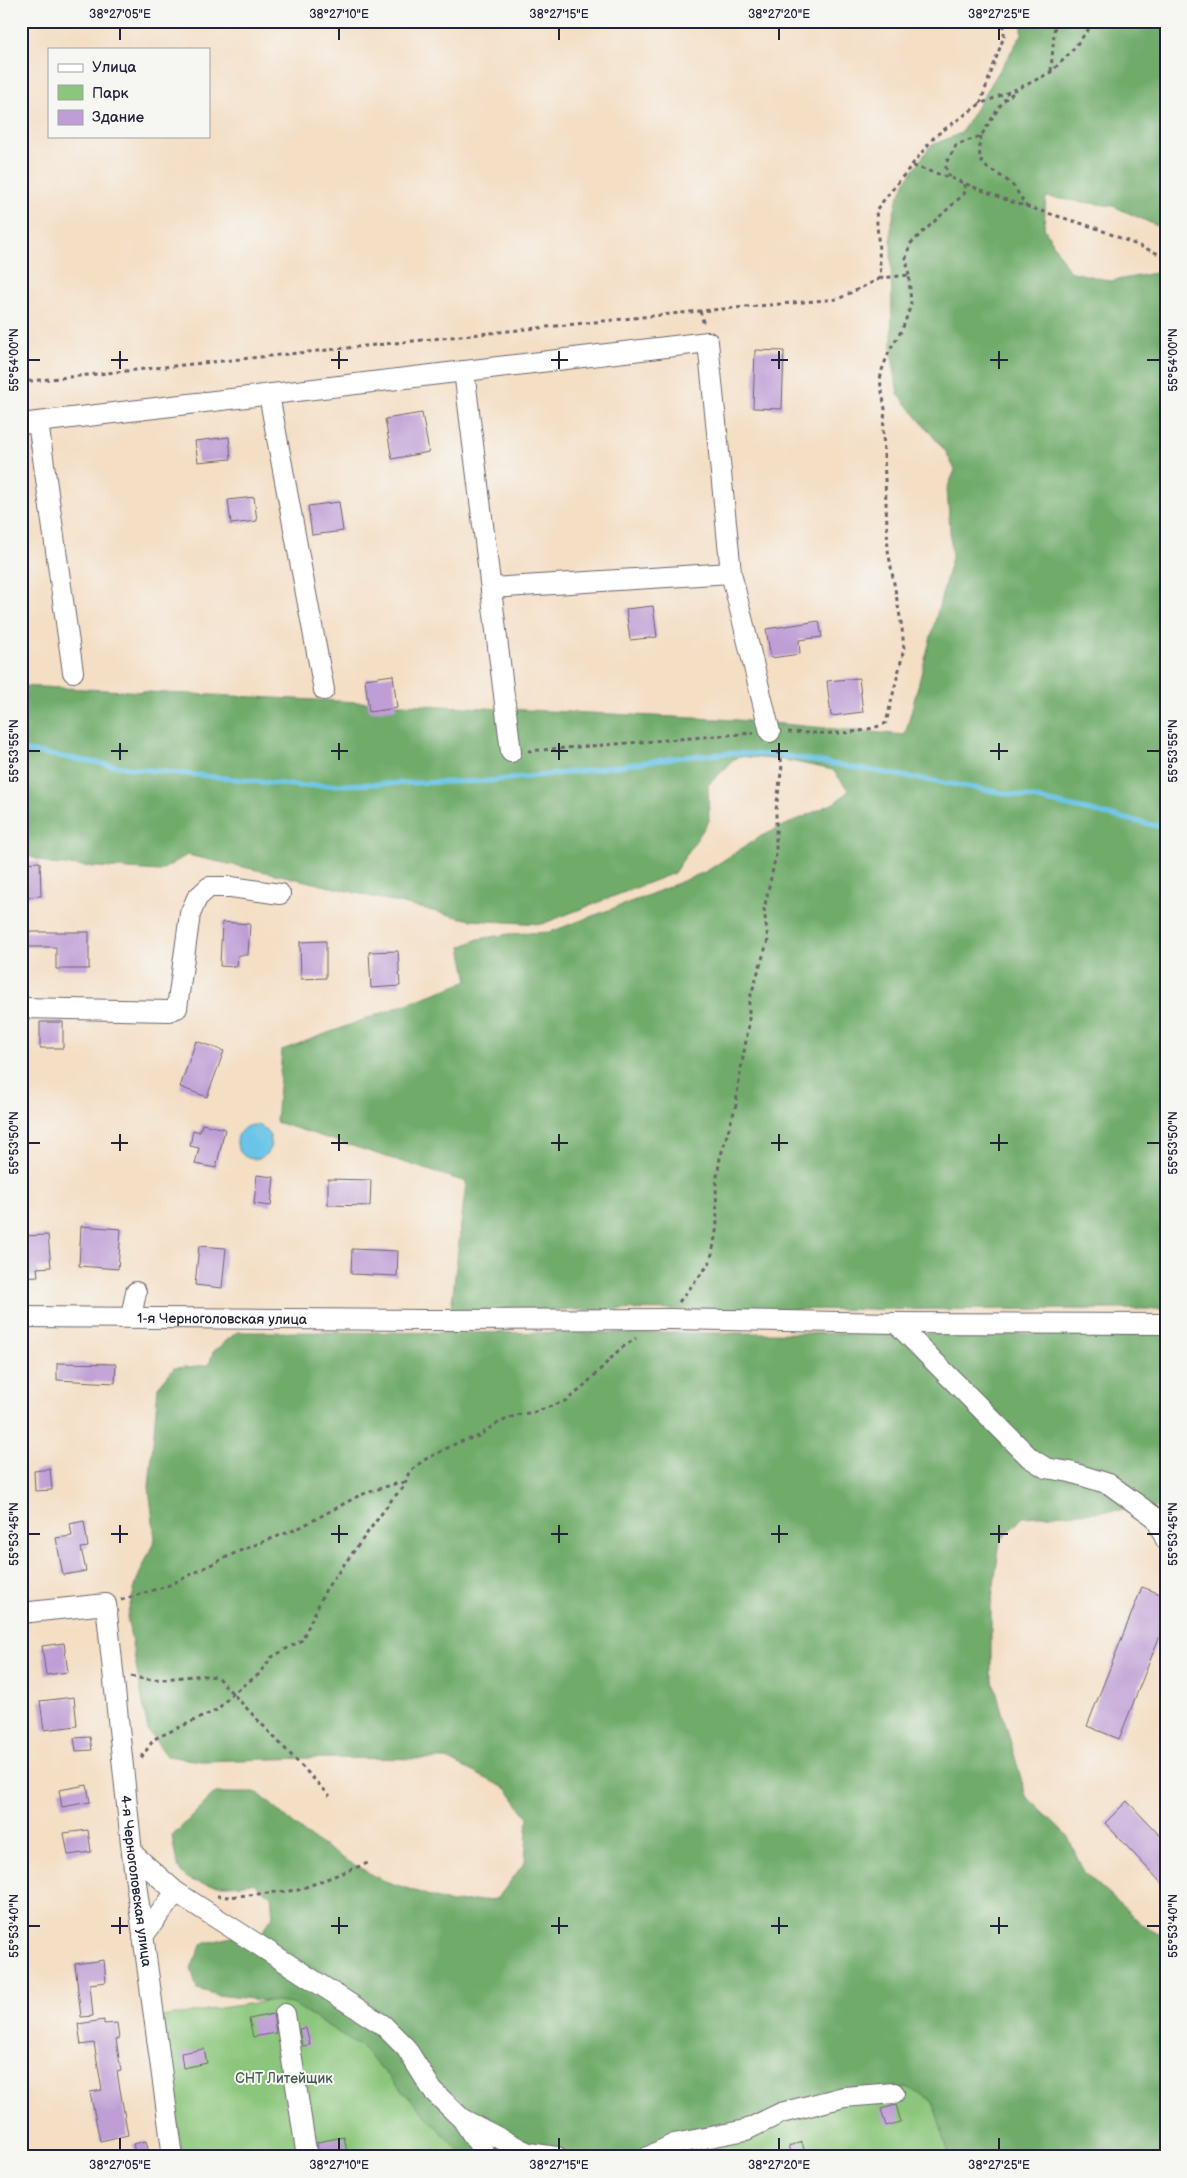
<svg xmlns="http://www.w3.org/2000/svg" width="1187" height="2178" font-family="'Balsamiq Sans',sans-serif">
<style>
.green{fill:#8bc67b;stroke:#56745b}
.forest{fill:#70ab6b;stroke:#496653}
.water{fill:#69c4e7;stroke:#467391}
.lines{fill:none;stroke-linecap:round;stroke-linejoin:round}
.stream{stroke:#69c4e7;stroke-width:5}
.building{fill:#bf9ed5}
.minor-casing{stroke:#6c646b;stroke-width:22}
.path{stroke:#6c646b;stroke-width:3;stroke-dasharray:4 4;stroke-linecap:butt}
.minor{stroke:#fff;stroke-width:20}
.ticks{fill:none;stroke:#22223b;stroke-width:2}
.labels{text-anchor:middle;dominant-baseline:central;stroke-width:4;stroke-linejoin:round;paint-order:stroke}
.street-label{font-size:14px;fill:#22223b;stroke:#f6f6f2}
.park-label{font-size:14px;fill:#475b51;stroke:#f6f6f2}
.neatline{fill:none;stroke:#22223b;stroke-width:2}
.ticks-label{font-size:12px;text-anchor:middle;fill:#22223b}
</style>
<rect width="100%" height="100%" fill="#f6f6f2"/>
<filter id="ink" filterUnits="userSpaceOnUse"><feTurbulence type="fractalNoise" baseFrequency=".02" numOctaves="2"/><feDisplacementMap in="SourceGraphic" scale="10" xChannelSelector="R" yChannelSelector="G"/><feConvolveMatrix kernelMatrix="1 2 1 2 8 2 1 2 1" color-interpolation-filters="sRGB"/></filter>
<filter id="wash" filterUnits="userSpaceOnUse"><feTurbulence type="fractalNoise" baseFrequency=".0096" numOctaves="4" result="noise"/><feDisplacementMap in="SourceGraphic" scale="20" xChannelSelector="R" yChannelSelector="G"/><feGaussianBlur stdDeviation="1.12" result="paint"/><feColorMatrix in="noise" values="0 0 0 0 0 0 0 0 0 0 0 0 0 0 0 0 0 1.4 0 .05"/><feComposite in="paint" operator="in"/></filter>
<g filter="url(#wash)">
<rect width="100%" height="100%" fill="#f4dec4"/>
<path class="green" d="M 301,1996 L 931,2074 L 958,2157 L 182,2157 L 161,2017 Z"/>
<path class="forest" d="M 1022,21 L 1166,21 L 1166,230 L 1113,206 L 1046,197 L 1044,228 L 1069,271 L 1111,281 L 1166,271 L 1166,1309 L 451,1310 L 466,1182 L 276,1122 L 282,1050 L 468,981 L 461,947 L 478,939 L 509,934 L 550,932 L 654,893 L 707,871 L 759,837 L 834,803 L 849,791 L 833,770 L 785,760 L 738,756 L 708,785 L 709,821 L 674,873 L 542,924 L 471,920 L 280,875 L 187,855 L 160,871 L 50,864 L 21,853 L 21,686 L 737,720 L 905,735 L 952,557 L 947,489 L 955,470 L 946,452 L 898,394 L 892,355 L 891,227 L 897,200 L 905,182 L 930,146 L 961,133 L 1022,34 Z
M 237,1332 L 1166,1334 L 1166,1507 L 1023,1517 L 1000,1541 L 991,1607 L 991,1673 L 1026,1796 L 1067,1835 L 1084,1872 L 1142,1924 L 1166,1937 L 1166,2157 L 950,2157 L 932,2100 L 907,2087 L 836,2103 L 638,2157 L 465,2157 L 360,2046 L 293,2004 L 218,1995 L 197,1989 L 191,1968 L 202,1944 L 236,1936 L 261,1934 L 273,1916 L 271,1896 L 253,1883 C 236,1885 190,1890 180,1870 C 175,1860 174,1846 172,1836 L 215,1793 L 258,1793 L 304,1833 L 344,1859 L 382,1880 L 451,1903 L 497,1899 L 525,1862 L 528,1818 L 507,1789 L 447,1759 L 310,1758 L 201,1761 L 167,1756 L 148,1731 L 127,1616 L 137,1580 L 155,1539 L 149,1487 L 158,1387 L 174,1368 L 209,1365 L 213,1352 Z"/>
<path class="water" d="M237 1142a17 17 0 1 1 34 0a17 17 0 1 1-34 0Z"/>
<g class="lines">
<path class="stream" d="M 21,750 L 129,768 L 301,786 L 488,781 L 583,771 L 682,757 L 734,753 L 786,756 L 1033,798 L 1166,828"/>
</g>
<g id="blocks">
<path class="building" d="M 755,350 L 784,351 L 782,409 L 753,408 Z
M 422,413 L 429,452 L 392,459 L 385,419 Z
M 229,437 L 231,459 L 198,462 L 195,441 Z
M 254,497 L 257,521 L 231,524 L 228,500 Z
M 339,502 L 343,531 L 312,535 L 308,506 Z
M 653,606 L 657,637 L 630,640 L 626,609 Z
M 819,621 L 822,637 L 799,640 L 800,654 L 771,658 L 766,629 Z
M 393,675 L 397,708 L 369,712 L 365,679 Z
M 859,678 L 863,712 L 831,716 L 827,681 Z
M 40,862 L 41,896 L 21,897 L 21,863 Z
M 222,922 L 250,924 L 248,955 L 238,955 L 237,967 L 220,966 Z
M 21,932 L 89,932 L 89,969 L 56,969 L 56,947 L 21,947 Z
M 326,941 L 326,978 L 301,979 L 300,942 Z
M 398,951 L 400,986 L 371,988 L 369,952 Z
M 40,1022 L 63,1022 L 63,1048 L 40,1048 Z
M 196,1041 L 224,1051 L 207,1097 L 180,1087 Z
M 202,1124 L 225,1129 L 216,1168 L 195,1164 L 199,1148 L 190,1146 L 193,1130 L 200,1132 Z
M 257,1175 L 274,1177 L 271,1206 L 254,1204 Z
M 328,1179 L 371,1180 L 370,1206 L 328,1205 Z
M 81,1226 L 121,1229 L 118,1269 L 79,1266 Z
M 48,1235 L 51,1267 L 37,1268 L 38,1276 L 21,1277 L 21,1236 Z
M 199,1246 L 226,1248 L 222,1288 L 195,1285 Z
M 352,1249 L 398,1251 L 397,1276 L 351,1274 Z
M 57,1363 L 116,1364 L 115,1383 L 57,1380 Z
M 50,1469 L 52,1490 L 35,1491 L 34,1471 Z
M 84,1521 L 88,1547 L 81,1548 L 86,1571 L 63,1575 L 56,1538 L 72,1536 L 70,1524 Z
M 1142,1587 L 1166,1596 L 1166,1620 L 1119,1739 L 1087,1726 Z
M 64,1643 L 68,1672 L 46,1675 L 42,1646 Z
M 74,1697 L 77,1726 L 44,1730 L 40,1701 Z
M 90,1737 L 92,1750 L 76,1751 L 74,1738 Z
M 87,1785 L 90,1802 L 62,1807 L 59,1790 Z
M 1127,1801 L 1166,1842 L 1166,1888 L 1105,1823 Z
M 88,1830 L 91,1852 L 68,1855 L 64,1833 Z
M 104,1960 L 106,1982 L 90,1984 L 93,2016 L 81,2017 L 75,1964 Z
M 273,2014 L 276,2033 L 253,2037 L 249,2019 Z
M 104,2020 L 104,2024 L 117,2023 L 119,2039 L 116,2039 L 121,2071 L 117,2072 L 128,2135 L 100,2141 L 90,2092 L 102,2090 L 94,2043 L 81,2045 L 78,2024 Z
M 306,2028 L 310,2045 L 302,2046 L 299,2029 Z
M 204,2049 L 207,2063 L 183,2068 L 181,2053 Z
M 896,2105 L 901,2122 L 886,2126 L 881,2109 Z
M 344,2137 L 348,2157 L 319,2157 L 317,2142 Z
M 146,2141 L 150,2157 L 136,2157 L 133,2144 Z
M 802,2142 L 806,2157 L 793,2157 L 789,2146 Z"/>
</g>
</g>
<g filter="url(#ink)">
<use href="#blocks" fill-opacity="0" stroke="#6c646b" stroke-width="1"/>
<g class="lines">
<g class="minor-casing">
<g id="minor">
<path d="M 464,371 L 511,752"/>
<path d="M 269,395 L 324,690"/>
<path d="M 38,422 L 73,672"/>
<path d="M 21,424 L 708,342 L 731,573 L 770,732"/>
<path d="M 491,588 L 731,573"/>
<path d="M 21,1008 L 169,1011 L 177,1008 L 190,914 L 197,898 L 209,887 L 231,887 L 280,894"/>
<path id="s1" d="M 21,1317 L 424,1320 L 670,1319 L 896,1323 L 1166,1324"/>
<path d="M 131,1317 L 136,1292"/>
<path d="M 896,1323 L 1030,1458 L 1046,1468 L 1070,1472 L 1109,1484 L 1156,1518 L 1166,1540"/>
<path id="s2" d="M 21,1613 L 106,1604 L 132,1853 L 173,2157"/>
<path d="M 132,1853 L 176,1892"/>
<path d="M 143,1936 L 176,1892 L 383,2025 L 406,2048 L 433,2091 L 462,2119 L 487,2157"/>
<path d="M 285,2014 L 307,2157"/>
<path d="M 464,2120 L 528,2153 L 557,2157"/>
<path d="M 648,2157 L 674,2144 L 746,2130 L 781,2113 L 844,2097 L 894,2093"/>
</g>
</g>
<path class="path" d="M 1051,71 L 1055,21
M 980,104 L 1004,36 L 1004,21
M 981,136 C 975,172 988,164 1010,183 C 1017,189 1021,199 1026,206
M 913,166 L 951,178 L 1012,202 L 1096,228 L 1166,257
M 950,177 C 940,163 951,158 956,145 L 981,136 L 1003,101 L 1017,90
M 909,275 L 906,258 L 910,244 L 964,194 L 966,188 L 963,184
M 700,311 L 704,325
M 21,382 L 700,311 L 838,299 L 881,278
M 788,732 C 820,733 856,737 886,723 L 904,649 L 902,628 L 888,550 L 883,431 L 885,409 L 880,380 L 882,370 L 889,351 L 902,330 L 911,305 L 909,275 L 881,278 L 876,210 L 935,136 L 980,104 L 1028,84 L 1051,72 L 1071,52 L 1095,21
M 528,751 L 754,733
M 679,1302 L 709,1264 L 712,1254 L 717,1226 L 716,1183 L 720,1158 L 736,1105 L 738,1085 L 749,1024 L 749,1001 L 768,940 L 764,909 L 776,855 L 776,810 L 782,765 L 780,754 L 775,749
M 121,1600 L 167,1586 L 237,1552 L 299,1528 L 360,1495 L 391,1485 L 405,1482
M 131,1676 C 159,1685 188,1672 217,1677 L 330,1796
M 141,1758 L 154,1739 L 217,1710 L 233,1693 L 258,1675 L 272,1657 L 302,1640 L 326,1589 L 393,1498 L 404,1487 L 409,1472 L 424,1460 L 459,1442 L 479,1436 L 494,1425 L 516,1415 L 535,1412 L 565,1401 L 580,1390 L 620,1349 L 636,1338
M 217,1896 L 228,1897 L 298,1890 L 368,1863"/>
<use href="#minor" class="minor"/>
</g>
</g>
<path class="ticks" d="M 120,28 L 120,40M 339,28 L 339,40M 559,28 L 559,40M 779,28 L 779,40M 999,28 L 999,40M 120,351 L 120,369M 339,351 L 339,369M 559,351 L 559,369M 779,351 L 779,369M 999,351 L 999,369M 28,360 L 40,360M 111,360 L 128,360M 331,360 L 348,360M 551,360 L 568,360M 771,360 L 788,360M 990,360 L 1008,360M 1147,360 L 1160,360M 120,743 L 120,760M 339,743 L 339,760M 559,743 L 559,760M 779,743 L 779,760M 999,743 L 999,760M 28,751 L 40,751M 111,751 L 128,751M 331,751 L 348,751M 551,751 L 568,751M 771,751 L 788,751M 990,751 L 1008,751M 1147,751 L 1160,751M 120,1134 L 120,1151M 339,1134 L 339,1151M 559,1134 L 559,1151M 779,1134 L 779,1151M 999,1134 L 999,1151M 28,1143 L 40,1143M 111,1143 L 128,1143M 331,1143 L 348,1143M 551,1143 L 568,1143M 771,1143 L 788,1143M 990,1143 L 1008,1143M 1147,1143 L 1160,1143M 120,1525 L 120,1543M 339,1525 L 339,1543M 559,1525 L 559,1543M 779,1525 L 779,1543M 999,1525 L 999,1543M 28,1534 L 40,1534M 111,1534 L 128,1534M 331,1534 L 348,1534M 551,1534 L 568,1534M 771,1534 L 788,1534M 990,1534 L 1008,1534M 1147,1534 L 1160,1534M 120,1917 L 120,1934M 339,1917 L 339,1934M 559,1917 L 559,1934M 779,1917 L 779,1934M 999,1917 L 999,1934M 28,1926 L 40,1926M 111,1926 L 128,1926M 331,1926 L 348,1926M 551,1926 L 568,1926M 771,1926 L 788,1926M 990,1926 L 1008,1926M 1147,1926 L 1160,1926M 120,2138 L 120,2150M 339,2138 L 339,2150M 559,2138 L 559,2150M 779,2138 L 779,2150M 999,2138 L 999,2150"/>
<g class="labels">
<g class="street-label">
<text stroke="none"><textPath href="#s1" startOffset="201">1-я Черноголовская улица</textPath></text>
<text stroke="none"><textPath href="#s2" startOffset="364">4-я Черноголовская улица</textPath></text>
</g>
<g class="park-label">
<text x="284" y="2078">СНТ Литейщик</text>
</g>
</g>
<rect width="1187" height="2178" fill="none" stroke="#f6f6f2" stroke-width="55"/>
<rect x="48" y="48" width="162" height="90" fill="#f6f6f2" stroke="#a1a1a9"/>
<rect x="58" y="64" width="25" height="8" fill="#ffffff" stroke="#a1a1a9"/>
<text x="92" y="72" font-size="15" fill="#22223b">Улица</text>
<rect x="58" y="85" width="25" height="15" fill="#8bc67b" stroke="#a1a1a9"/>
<text x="92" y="98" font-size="15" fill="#22223b">Парк</text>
<rect x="58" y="110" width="25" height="15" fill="#bf9ed5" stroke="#a1a1a9"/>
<text x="92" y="122" font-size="15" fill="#22223b">Здание</text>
<rect x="28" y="28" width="1132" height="2122" class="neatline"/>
<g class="ticks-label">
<text x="120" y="18">38°27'05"E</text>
<text x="339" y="18">38°27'10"E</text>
<text x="559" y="18">38°27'15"E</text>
<text x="779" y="18">38°27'20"E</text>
<text x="999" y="18">38°27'25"E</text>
<text transform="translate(14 360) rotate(-90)" y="4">55°54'00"N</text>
<text transform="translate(1173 360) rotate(-90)" y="4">55°54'00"N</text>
<text transform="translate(14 751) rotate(-90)" y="4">55°53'55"N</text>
<text transform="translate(1173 751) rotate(-90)" y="4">55°53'55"N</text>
<text transform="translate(14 1143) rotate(-90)" y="4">55°53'50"N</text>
<text transform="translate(1173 1143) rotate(-90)" y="4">55°53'50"N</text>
<text transform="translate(14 1534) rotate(-90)" y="4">55°53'45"N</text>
<text transform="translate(1173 1534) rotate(-90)" y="4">55°53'45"N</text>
<text transform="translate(14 1926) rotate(-90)" y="4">55°53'40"N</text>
<text transform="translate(1173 1926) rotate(-90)" y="4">55°53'40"N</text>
<text x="120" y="2169">38°27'05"E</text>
<text x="339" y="2169">38°27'10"E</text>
<text x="559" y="2169">38°27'15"E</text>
<text x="779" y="2169">38°27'20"E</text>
<text x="999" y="2169">38°27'25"E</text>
</g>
</svg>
